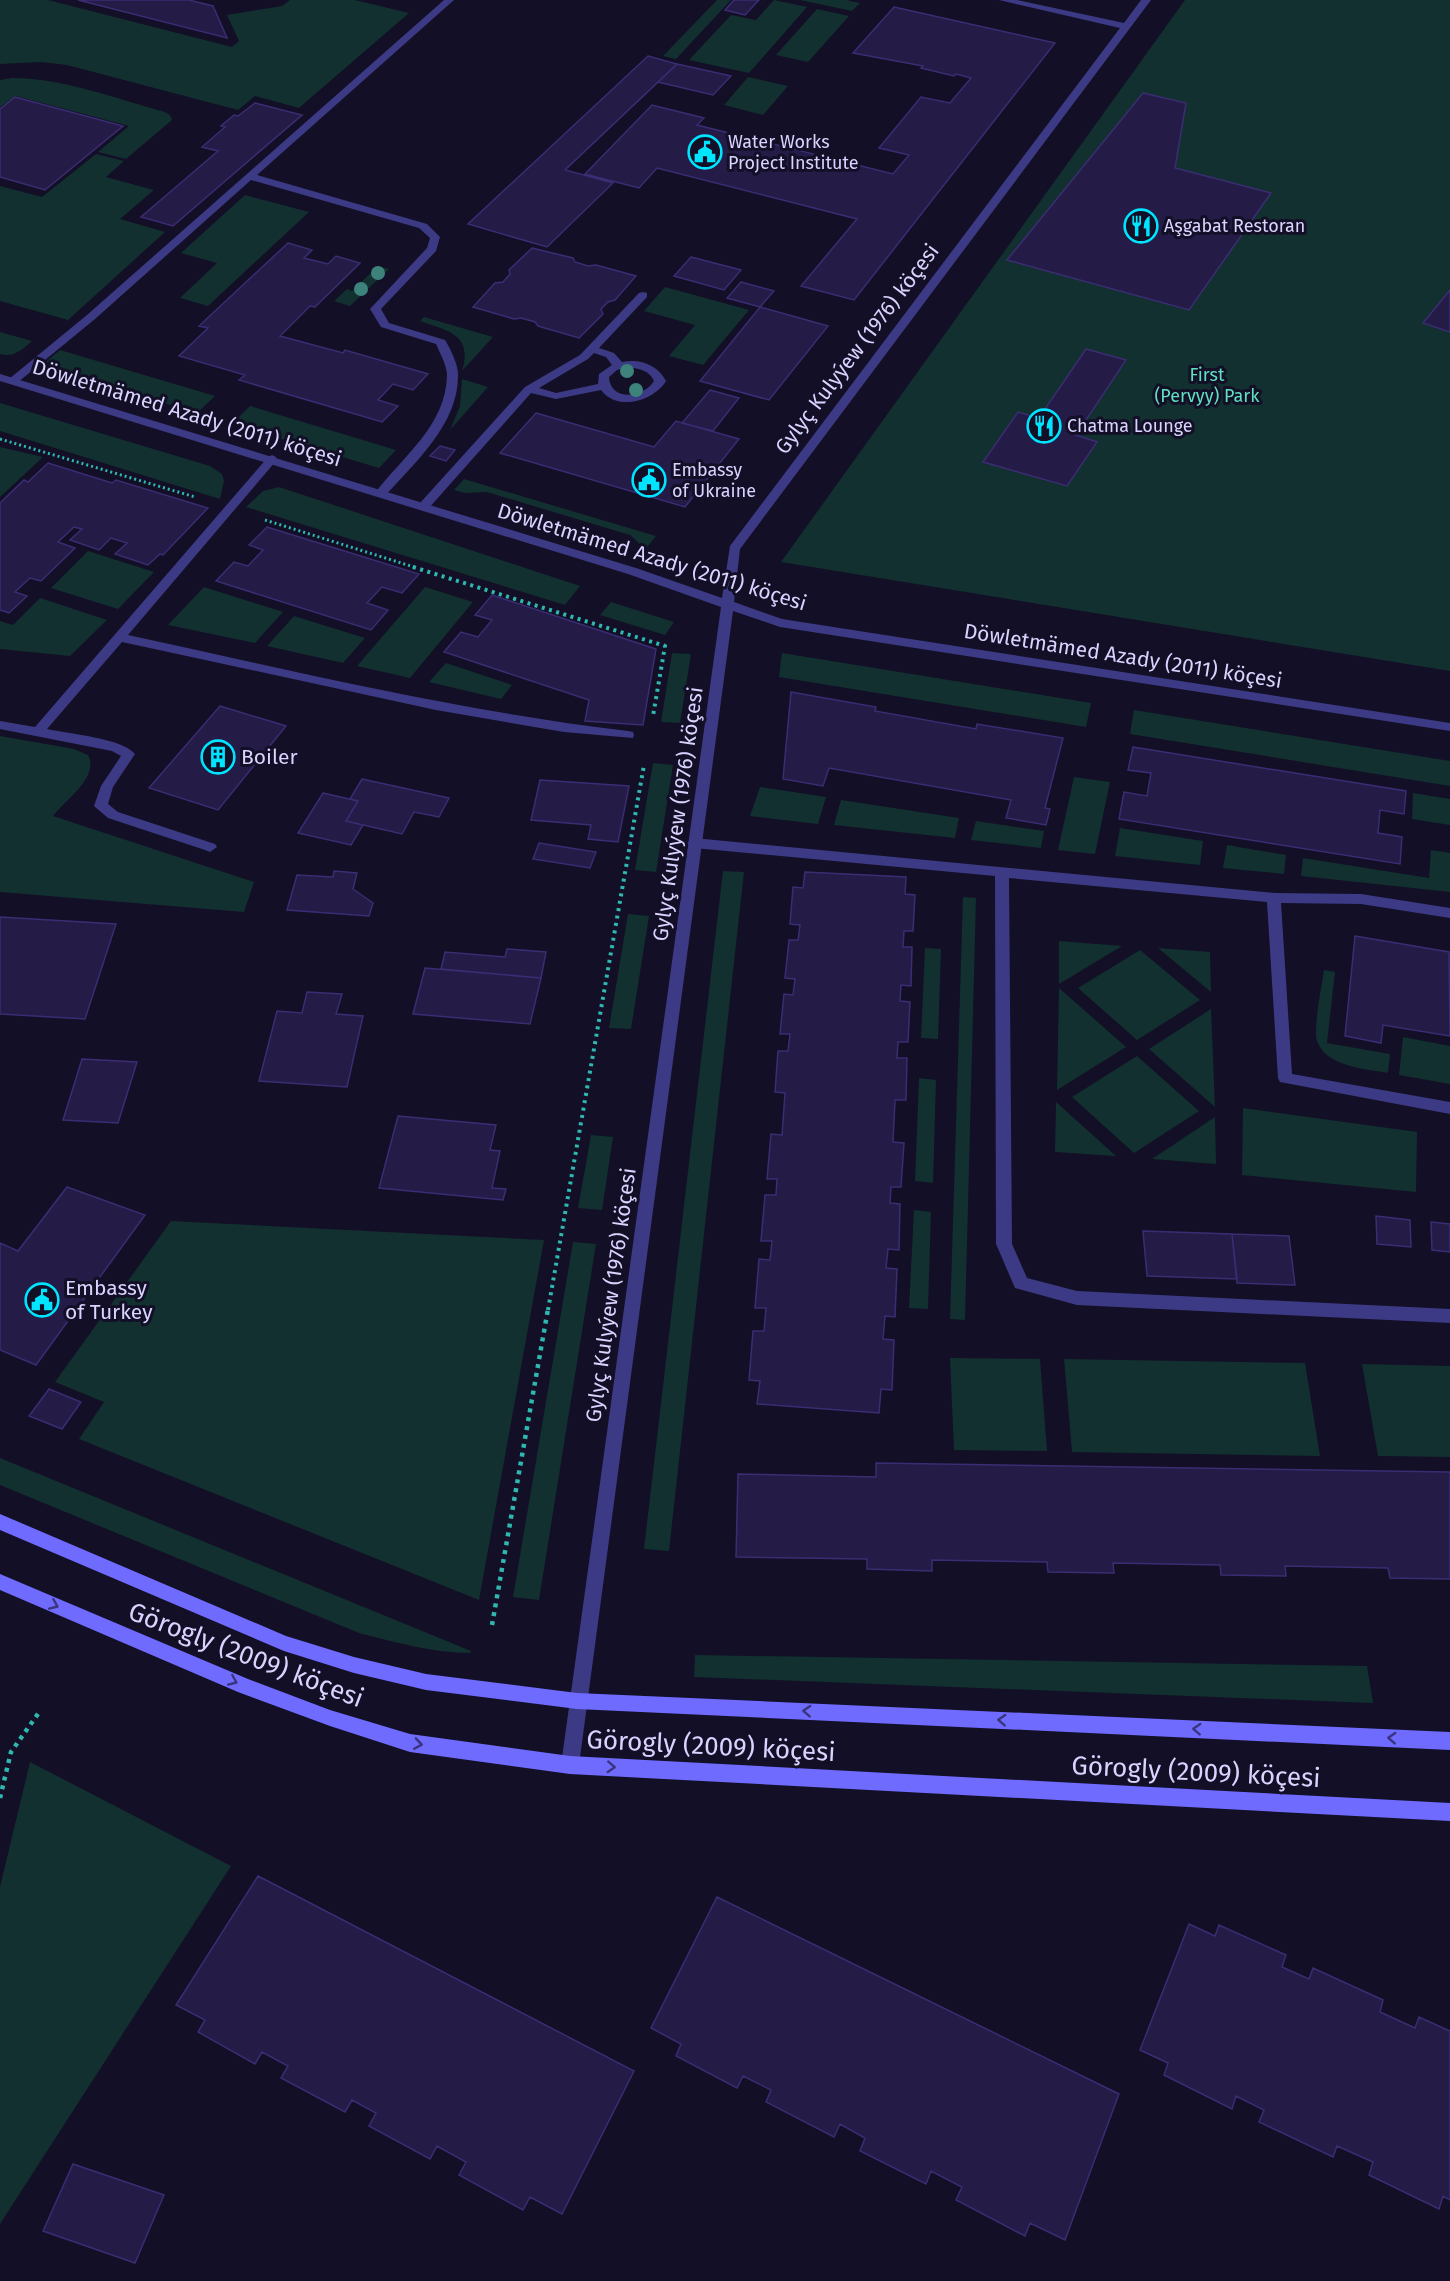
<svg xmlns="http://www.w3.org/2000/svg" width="1450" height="2281" font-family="'Fira Sans',sans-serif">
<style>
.green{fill:#12302f}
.building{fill:#241b47;stroke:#3b2d73;stroke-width:1.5}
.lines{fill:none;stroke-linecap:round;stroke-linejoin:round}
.path-far2{stroke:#2fb8b0;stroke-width:3;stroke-dasharray:2 3;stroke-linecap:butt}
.path-far1{stroke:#2fb8b0;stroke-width:4;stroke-dasharray:3 4.5;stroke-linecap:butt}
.path{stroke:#2fb8b0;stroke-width:4.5;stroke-dasharray:4 5;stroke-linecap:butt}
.lane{fill:#3d3a85;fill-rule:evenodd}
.street{fill:#3d3a85;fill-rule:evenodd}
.secondary{fill:#6f6bff;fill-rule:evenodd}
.tree{fill:#3d827b}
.oneway{stroke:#38347d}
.labels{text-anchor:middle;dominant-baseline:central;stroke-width:6;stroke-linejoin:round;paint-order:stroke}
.far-poi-label{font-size:18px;fill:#d9d4ff;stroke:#130f26;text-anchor:start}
.far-park-label{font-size:18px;fill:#5fe0c0;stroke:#130f26}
.street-label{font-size:21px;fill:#d9d4ff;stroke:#130f26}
.poi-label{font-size:21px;fill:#d9d4ff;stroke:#130f26;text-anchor:start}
.near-street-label{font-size:26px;fill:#d9d4ff;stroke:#130f26}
</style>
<rect width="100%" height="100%" fill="#130f26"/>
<path class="green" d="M 0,0 L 48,0 L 232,47 L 239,41 L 227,15 L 282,6 L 290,0 L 355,0 L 409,13 L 299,108 L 255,96 L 238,110 L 67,65 L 41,62 L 0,64 Z
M 717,0 L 731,0 L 676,59 L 663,56 Z
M 774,0 L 807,7 L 749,73 L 689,60 L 731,15 L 756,20 Z
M 800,0 L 846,0 L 860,3 L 852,11 Z
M 1185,0 L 1450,0 L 1450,671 L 781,562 Z
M 817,9 L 849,16 L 808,62 L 776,55 Z
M 748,77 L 788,86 L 763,115 L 724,105 Z
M 12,78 C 64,78 116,99 165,112 L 170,115 L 172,120 L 126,159 L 98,152 L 129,126 L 16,96 L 0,107 L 0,80 Z
M 96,154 L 124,161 L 106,177 L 154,190 L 120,219 L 165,232 L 68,320 L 0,301 L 0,186 L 42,197 Z
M 245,195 L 309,212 L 208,306 L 180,298 L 217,263 L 181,253 Z
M 378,266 L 389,269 L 350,306 L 334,301 L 347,289 L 352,291 Z
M 665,287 L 749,310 L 703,365 L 669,356 L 695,325 L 644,311 Z
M 424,317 L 493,337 L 462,371 C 473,335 449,331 420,321 Z
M 0,332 L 32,341 C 22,350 13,358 0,354 Z
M 60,350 L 215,396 L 197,413 L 41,366 Z
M 462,379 L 488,387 L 450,430 L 460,406 Z
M 0,403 L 210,466 L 222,474 L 224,481 L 220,499 L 0,431 Z
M 250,406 L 396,450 L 379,468 L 232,424 Z
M 0,447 L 43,457 L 0,497 Z
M 464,479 L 656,536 L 647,547 C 638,545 637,540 630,535 L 487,492 L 465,493 L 454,490 Z
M 279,487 L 580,586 L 565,605 L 246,507 L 263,491 Z
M 88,551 L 154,572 L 118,609 L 51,588 Z
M 204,587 L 283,612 L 255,643 L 168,625 Z
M 425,587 L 473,602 L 410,678 L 357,666 Z
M 40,598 L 107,620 L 70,656 L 0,649 L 0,621 L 13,625 Z
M 611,602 L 674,622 L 665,635 L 600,615 Z
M 294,616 L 365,638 L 343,663 L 267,646 Z
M 672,653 L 691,654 L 680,723 L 661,722 Z
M 782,653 L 1091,703 L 1086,727 L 779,677 Z
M 446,663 L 512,685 L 501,699 L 429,682 Z
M 1134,710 L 1450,761 L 1450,786 L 1130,734 Z
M 0,736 L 74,749 L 88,755 C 100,777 65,800 53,816 L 254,882 L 244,912 L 0,892 Z
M 653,763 L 673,765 L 656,872 L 635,870 Z
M 1074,777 L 1110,782 L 1095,854 L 1058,850 Z
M 760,787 L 826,797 L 818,824 L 750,816 Z
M 1413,793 L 1450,799 L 1450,825 L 1412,819 Z
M 841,800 L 959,818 L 955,838 L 834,825 Z
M 976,821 L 1044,831 L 1041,848 L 971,840 Z
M 1120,828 L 1203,841 L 1200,865 L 1115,856 Z
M 1227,845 L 1286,855 L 1284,874 L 1223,868 Z
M 1431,850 L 1450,853 L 1450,892 L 1301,876 L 1303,858 L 1429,878 Z
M 723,871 L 744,872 L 669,1551 L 644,1549 Z
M 963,897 L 976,898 L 965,1320 L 950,1319 Z
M 628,914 L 649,916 L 631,1029 L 609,1028 Z
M 1059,941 L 1122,946 L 1059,984 Z
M 925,948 L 941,949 L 938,1039 L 921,1038 Z
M 1158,948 L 1210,952 L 1211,992 Z
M 1140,950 L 1200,1000 L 1137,1040 L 1078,988 Z
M 1324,970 L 1335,972 L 1327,1043 L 1390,1054 L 1388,1073 C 1366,1069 1326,1067 1317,1041 C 1313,1030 1322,984 1324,970 Z
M 1059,988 L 1126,1047 L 1057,1090 Z
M 1211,1009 L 1215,1107 L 1149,1049 Z
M 1403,1037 L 1450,1046 L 1450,1084 L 1399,1075 Z
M 1137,1056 L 1199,1111 L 1134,1153 L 1072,1097 Z
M 919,1078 L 936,1080 L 933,1183 L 915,1181 Z
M 1056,1102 L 1116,1156 L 1055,1152 Z
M 1243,1108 L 1417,1132 L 1416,1192 L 1242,1175 Z
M 1215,1117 L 1216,1164 L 1152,1159 Z
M 591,1135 L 613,1137 L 602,1210 L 578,1208 Z
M 914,1210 L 931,1212 L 928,1309 L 909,1308 Z
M 171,1221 L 544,1240 L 479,1600 L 79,1439 L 104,1402 L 55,1382 Z
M 573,1242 L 596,1244 L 539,1600 L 513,1597 Z
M 950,1358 L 1040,1359 L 1047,1451 L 954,1450 Z
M 1064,1359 L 1305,1363 L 1320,1456 L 1072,1452 Z
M 1362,1364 L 1450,1366 L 1450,1457 L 1378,1456 Z
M 0,1458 L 471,1651 L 470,1653 C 433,1653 395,1642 359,1633 L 0,1485 Z
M 695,1655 L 1367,1666 L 1373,1703 L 694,1677 Z
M 30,1762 L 231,1866 L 0,2224 L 0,1887 Z"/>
<path class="building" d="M 78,0 L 189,0 L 213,6 L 227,38 Z
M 734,0 L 759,0 L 745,15 L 725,10 Z
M 894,7 L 1055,43 L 854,300 L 801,286 L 857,219 L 657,168 L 639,188 L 585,174 L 652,105 L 704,118 L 697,125 L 893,174 L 909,155 L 879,148 L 921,97 L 950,103 L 971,78 L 956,74 L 954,76 L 921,68 L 923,66 L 853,53 Z
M 648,56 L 677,64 L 565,170 L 613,183 L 547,247 L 468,224 Z
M 677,64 L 731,76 L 713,95 L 658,82 Z
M 1143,93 L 1186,103 L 1175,168 L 1271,193 L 1189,310 L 1007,260 Z
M 15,97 L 123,126 L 45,190 L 0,177 L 0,109 Z
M 255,103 L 302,115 L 173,226 L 141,217 L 218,151 L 202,147 L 225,127 L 221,126 L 234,115 L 238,116 Z
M 288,243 L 312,250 L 304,258 L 328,264 L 336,256 L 360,263 L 315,307 L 310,306 L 280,336 L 343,353 L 345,350 L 428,374 L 413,390 L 393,384 L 378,400 L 398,406 L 382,422 L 239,380 L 245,375 L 179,356 L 208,328 L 199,326 Z
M 532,248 L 573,258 L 575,262 L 588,266 L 596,265 L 636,276 L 615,300 L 608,302 L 601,309 L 603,314 L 579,338 L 538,326 L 535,322 L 521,318 L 514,319 L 473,307 L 495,283 L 503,282 L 510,274 L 509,270 Z
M 691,257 L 741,270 L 724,290 L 674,276 Z
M 741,282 L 774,291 L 760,307 L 727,298 Z
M 1450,290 L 1450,332 L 1423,323 Z
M 760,307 L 828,326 L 769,400 L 700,381 Z
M 1086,349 L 1126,360 L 1076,435 L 1097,442 L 1067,486 L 983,462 L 1018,412 L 1039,418 Z
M 710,390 L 739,398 L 713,431 L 682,423 Z
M 536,413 L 654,447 L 676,421 L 739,439 L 685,507 L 500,453 Z
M 440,446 L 455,450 L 446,461 L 430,456 Z
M 48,463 L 112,483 L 116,480 L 208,508 L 163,555 L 160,554 L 148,565 L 115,554 L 127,543 L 111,538 L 99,550 L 70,540 L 82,529 L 74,527 L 58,542 L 75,548 L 41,581 L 30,578 L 15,592 L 27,596 L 9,613 L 0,610 L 0,503 L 24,480 L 28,482 Z
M 267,527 L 419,574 L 402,593 L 382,587 L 367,603 L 388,610 L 371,630 L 216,581 L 234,562 L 248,566 L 263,550 L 249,545 Z
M 492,595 L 656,649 L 643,725 L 585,721 L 589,700 L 444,652 L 461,632 L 478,637 L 492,620 L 475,615 Z
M 791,692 L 876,707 L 875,711 L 976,729 L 977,724 L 1063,738 L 1045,808 L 1050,809 L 1046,825 L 1006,818 L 1011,800 L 829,768 L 823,786 L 783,779 Z
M 220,706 L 286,726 L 218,810 L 149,788 Z
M 1133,747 L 1406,791 L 1404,814 L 1380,810 L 1378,833 L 1402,837 L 1400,864 L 1119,819 L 1124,792 L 1147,796 L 1151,773 L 1128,770 Z
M 362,779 L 449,798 L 439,817 L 414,812 L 402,834 L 346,821 L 358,801 L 350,799 Z
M 540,780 L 629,786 L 618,842 L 588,839 L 591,825 L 531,820 Z
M 323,793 L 358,801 L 346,821 L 363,825 L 351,845 L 298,833 Z
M 539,843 L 596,852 L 590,868 L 533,859 Z
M 334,871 L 357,873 L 353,889 L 373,903 L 369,916 L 287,910 L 297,875 L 333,877 Z
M 805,872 L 906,877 L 905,894 L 915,895 L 913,931 L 904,931 L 903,947 L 912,947 L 911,986 L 901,985 L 900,1001 L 910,1002 L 908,1042 L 898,1042 L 897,1058 L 907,1058 L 906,1100 L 895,1100 L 893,1142 L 904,1143 L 901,1187 L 891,1187 L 890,1203 L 900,1204 L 899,1250 L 888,1249 L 886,1268 L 897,1269 L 895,1317 L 885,1316 L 883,1339 L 894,1340 L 892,1390 L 881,1389 L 879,1413 L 757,1404 L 760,1381 L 749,1380 L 753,1331 L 764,1331 L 766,1308 L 755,1308 L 759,1259 L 770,1260 L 772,1241 L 761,1241 L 765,1195 L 776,1195 L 777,1179 L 767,1179 L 771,1134 L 782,1135 L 785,1093 L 775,1092 L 778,1051 L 788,1051 L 790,1034 L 780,1034 L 784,994 L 793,995 L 795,979 L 785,978 L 789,940 L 798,940 L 800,925 L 790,924 L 793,887 L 803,888 Z
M 0,917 L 116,924 L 85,1019 L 0,1014 Z
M 1355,936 L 1449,952 L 1450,1036 L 1383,1025 L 1381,1043 L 1345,1036 Z
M 507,949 L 546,952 L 541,978 L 441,969 L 445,952 L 505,957 Z
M 425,968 L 541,978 L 530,1024 L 413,1014 Z
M 307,992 L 342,994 L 336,1014 L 363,1016 L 347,1087 L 259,1081 L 277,1011 L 302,1013 Z
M 82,1059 L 137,1062 L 118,1123 L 63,1120 Z
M 398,1116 L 496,1125 L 490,1150 L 500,1151 L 492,1188 L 506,1189 L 503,1200 L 379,1188 Z
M 67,1187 L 145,1215 L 36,1365 L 0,1350 L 0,1243 L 18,1251 Z
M 1376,1216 L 1410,1220 L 1411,1247 L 1377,1244 Z
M 1431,1222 L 1450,1224 L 1450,1252 L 1432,1250 Z
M 1143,1231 L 1232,1234 L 1237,1279 L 1147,1276 Z
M 1232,1234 L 1289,1236 L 1295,1285 L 1237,1283 Z
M 49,1389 L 81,1402 L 62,1429 L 29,1416 Z
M 876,1463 L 1450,1472 L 1450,1579 L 1390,1578 L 1388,1568 L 1285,1566 L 1286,1576 L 1221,1575 L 1220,1565 L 1113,1563 L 1114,1573 L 1048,1572 L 1047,1562 L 932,1560 L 932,1571 L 867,1569 L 867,1559 L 736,1557 L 738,1474 L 876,1477 Z
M 258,1876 L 634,2071 L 562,2214 L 530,2197 L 523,2210 L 459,2175 L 466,2162 L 437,2146 L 430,2159 L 369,2126 L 376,2113 L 352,2100 L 345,2112 L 281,2078 L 288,2066 L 262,2052 L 255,2064 L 198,2032 L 205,2020 L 176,2005 Z
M 717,1897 L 1119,2094 L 1065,2240 L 1030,2223 L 1025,2236 L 956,2200 L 962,2187 L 931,2171 L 926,2184 L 860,2151 L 865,2138 L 840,2124 L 834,2137 L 766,2102 L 771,2090 L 743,2076 L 737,2088 L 676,2056 L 681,2044 L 651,2028 Z
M 1189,1924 L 1215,1936 L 1219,1925 L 1286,1955 L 1282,1967 L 1309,1979 L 1313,1968 L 1383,2000 L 1380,2012 L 1415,2028 L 1419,2017 L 1450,2031 L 1450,2200 L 1443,2196 L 1439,2209 L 1369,2175 L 1373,2162 L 1337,2146 L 1333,2157 L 1259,2122 L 1264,2110 L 1236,2096 L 1232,2109 L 1164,2075 L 1168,2063 L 1140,2050 Z
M 73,2164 L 164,2195 L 135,2263 L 43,2231 Z"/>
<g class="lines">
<path class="path-far2" d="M 0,439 L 195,497
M 265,520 L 417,568"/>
<path class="path-far1" d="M 413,567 L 665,646 L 653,716
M 548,1310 L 644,765"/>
<path class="path" d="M 492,1625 L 548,1309
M 0,1798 L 11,1752 L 40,1711"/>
<path class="lane" d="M 444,0 L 454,0 L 257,175 L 427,224 L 440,237 L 436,251 L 381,309 L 389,323 L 445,340 C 450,348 458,364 458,374 C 459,424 415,462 385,496 L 381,497 L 375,493 C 403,456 446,426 447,375 C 447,366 440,353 436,344 L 381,327 L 370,309 L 427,248 L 430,238 L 419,228 L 251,180 L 95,319 L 17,383 L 9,383 L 9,379 L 87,315 Z
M 643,292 L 647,293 L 647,297 L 599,348 L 614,353 L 622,362 C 640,358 658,365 666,381 C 654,401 617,412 601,390 L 556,399 L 531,393 L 428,509 L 420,509 L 420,503 L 525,387 L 580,355 L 639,293 ZM 594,353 L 606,357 L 612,365 L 599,374 L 598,384 L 556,393 L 539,388 L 588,359 ZM 628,367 C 640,369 649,370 654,381 C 644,398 610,402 609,377 L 617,370 Z
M 272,455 L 276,457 L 276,461 L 128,635 C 294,671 459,711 628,731 L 633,732 L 634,735 L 633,738 L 564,732 L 436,710 L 122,642 L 47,729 C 69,734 122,738 135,754 L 113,787 L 108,804 L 118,812 L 215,844 L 217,847 L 210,852 L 205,850 L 108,818 L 94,806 L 101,786 L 121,756 L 112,751 L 0,729 L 0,721 L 35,727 L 268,457 Z
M 694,838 L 1274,893 L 1361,894 L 1450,908 L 1450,918 L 1361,904 L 1281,903 L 1292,1074 L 1450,1102 L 1450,1114 L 1280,1082 L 1278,1078 L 1267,902 L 1009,878 L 1012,1244 L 1027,1278 L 1077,1291 L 1450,1309 L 1450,1323 L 1077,1305 L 1015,1288 L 996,1244 L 995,876 L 694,848 L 687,843 Z"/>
<path class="street" d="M 999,0 L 1017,0 L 1124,23 L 1141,0 L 1151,0 L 740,549 L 734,602 L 782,619 L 1450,723 L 1450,731 L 780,627 L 733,611 L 579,1765 L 576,1771 L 570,1774 L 564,1771 L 561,1765 L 721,607 L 628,574 L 0,381 L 0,374 L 636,568 L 722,598 L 730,546 L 1120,28 Z"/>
<path class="secondary" d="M 0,1514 L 286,1636 L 354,1657 L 426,1674 L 577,1693 L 1450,1732 L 1450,1750 L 577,1709 L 426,1690 L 354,1673 L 284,1651 L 0,1530 Z
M 0,1574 L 248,1679 L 330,1710 L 410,1734 L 570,1756 L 1450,1803 L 1450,1821 L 570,1774 L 410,1752 L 330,1726 L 238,1692 L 0,1590 Z"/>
</g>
<g class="tree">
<circle cx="378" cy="273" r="7"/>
<circle cx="361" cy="289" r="7"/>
<circle cx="627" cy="371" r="7"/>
<circle cx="636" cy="390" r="7"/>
</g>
<defs><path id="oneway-chevron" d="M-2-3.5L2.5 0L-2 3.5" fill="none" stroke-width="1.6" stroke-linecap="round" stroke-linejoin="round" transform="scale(1.5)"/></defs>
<g class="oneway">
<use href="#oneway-chevron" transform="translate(54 1605) rotate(23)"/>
<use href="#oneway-chevron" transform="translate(233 1681) rotate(23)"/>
<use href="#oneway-chevron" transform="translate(807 1711) rotate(-177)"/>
<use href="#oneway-chevron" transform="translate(1002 1720) rotate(-177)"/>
<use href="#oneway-chevron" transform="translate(1197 1729) rotate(-177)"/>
<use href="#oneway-chevron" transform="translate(1392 1738) rotate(-177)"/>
<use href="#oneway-chevron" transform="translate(418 1744) rotate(9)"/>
<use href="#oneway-chevron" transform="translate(611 1767) rotate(3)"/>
</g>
<defs>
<g id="civic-ring" transform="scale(1.725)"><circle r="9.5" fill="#130f26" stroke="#00e5ff" stroke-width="1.5"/><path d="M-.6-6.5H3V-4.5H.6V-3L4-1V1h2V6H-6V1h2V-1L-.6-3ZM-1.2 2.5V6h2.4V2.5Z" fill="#00e5ff"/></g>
<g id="restaurant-ring" transform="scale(1.725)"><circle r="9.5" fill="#130f26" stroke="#00e5ff" stroke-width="1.5"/><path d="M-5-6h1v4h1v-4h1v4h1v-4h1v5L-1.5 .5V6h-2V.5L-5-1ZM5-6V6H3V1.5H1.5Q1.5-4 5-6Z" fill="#00e5ff"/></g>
<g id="building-ring" transform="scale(1.725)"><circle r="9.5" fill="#130f26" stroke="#00e5ff" stroke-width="1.5"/><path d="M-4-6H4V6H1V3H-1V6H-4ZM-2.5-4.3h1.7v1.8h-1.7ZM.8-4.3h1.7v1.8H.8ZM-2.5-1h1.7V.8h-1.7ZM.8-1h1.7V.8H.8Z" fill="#00e5ff"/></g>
</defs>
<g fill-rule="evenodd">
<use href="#civic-ring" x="705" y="152"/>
<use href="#restaurant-ring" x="1141" y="226"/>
<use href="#restaurant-ring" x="1044" y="426"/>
<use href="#civic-ring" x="649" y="480"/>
<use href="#building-ring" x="218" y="757"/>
<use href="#civic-ring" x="42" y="1300"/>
</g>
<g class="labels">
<g class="far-poi-label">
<text x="728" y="142">Water Works<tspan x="728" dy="21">Project Institute</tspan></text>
<text x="1164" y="226">Aşgabat Restoran</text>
<text x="1067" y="426">Chatma Lounge</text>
<text x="672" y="470">Embassy<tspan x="672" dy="21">of Ukraine</tspan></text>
</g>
<g class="far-park-label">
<text x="1207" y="375">First<tspan x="1207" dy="21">(Pervyy) Park</tspan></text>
</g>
<g class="street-label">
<text transform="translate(857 349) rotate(-53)">Gylyç Kulyýew (1976) köçesi</text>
<text transform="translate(187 413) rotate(17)">Döwletmämed Azady (2011) köçesi</text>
<text transform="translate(652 557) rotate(17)">Döwletmämed Azady (2011) köçesi</text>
<text transform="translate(1123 656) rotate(9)">Döwletmämed Azady (2011) köçesi</text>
<text transform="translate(678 814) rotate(-82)">Gylyç Kulyýew (1976) köçesi</text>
<text transform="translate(611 1295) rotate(-82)">Gylyç Kulyýew (1976) köçesi</text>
</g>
<g class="poi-label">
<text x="241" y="757">Boiler</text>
<text x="65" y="1288">Embassy<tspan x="65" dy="24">of Turkey</tspan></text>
</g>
<g class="near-street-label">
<text transform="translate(246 1655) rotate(21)">Görogly (2009) köçesi</text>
<text transform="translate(711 1746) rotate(3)">Görogly (2009) köçesi</text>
<text transform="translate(1196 1772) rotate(3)">Görogly (2009) köçesi</text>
</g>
</g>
</svg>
